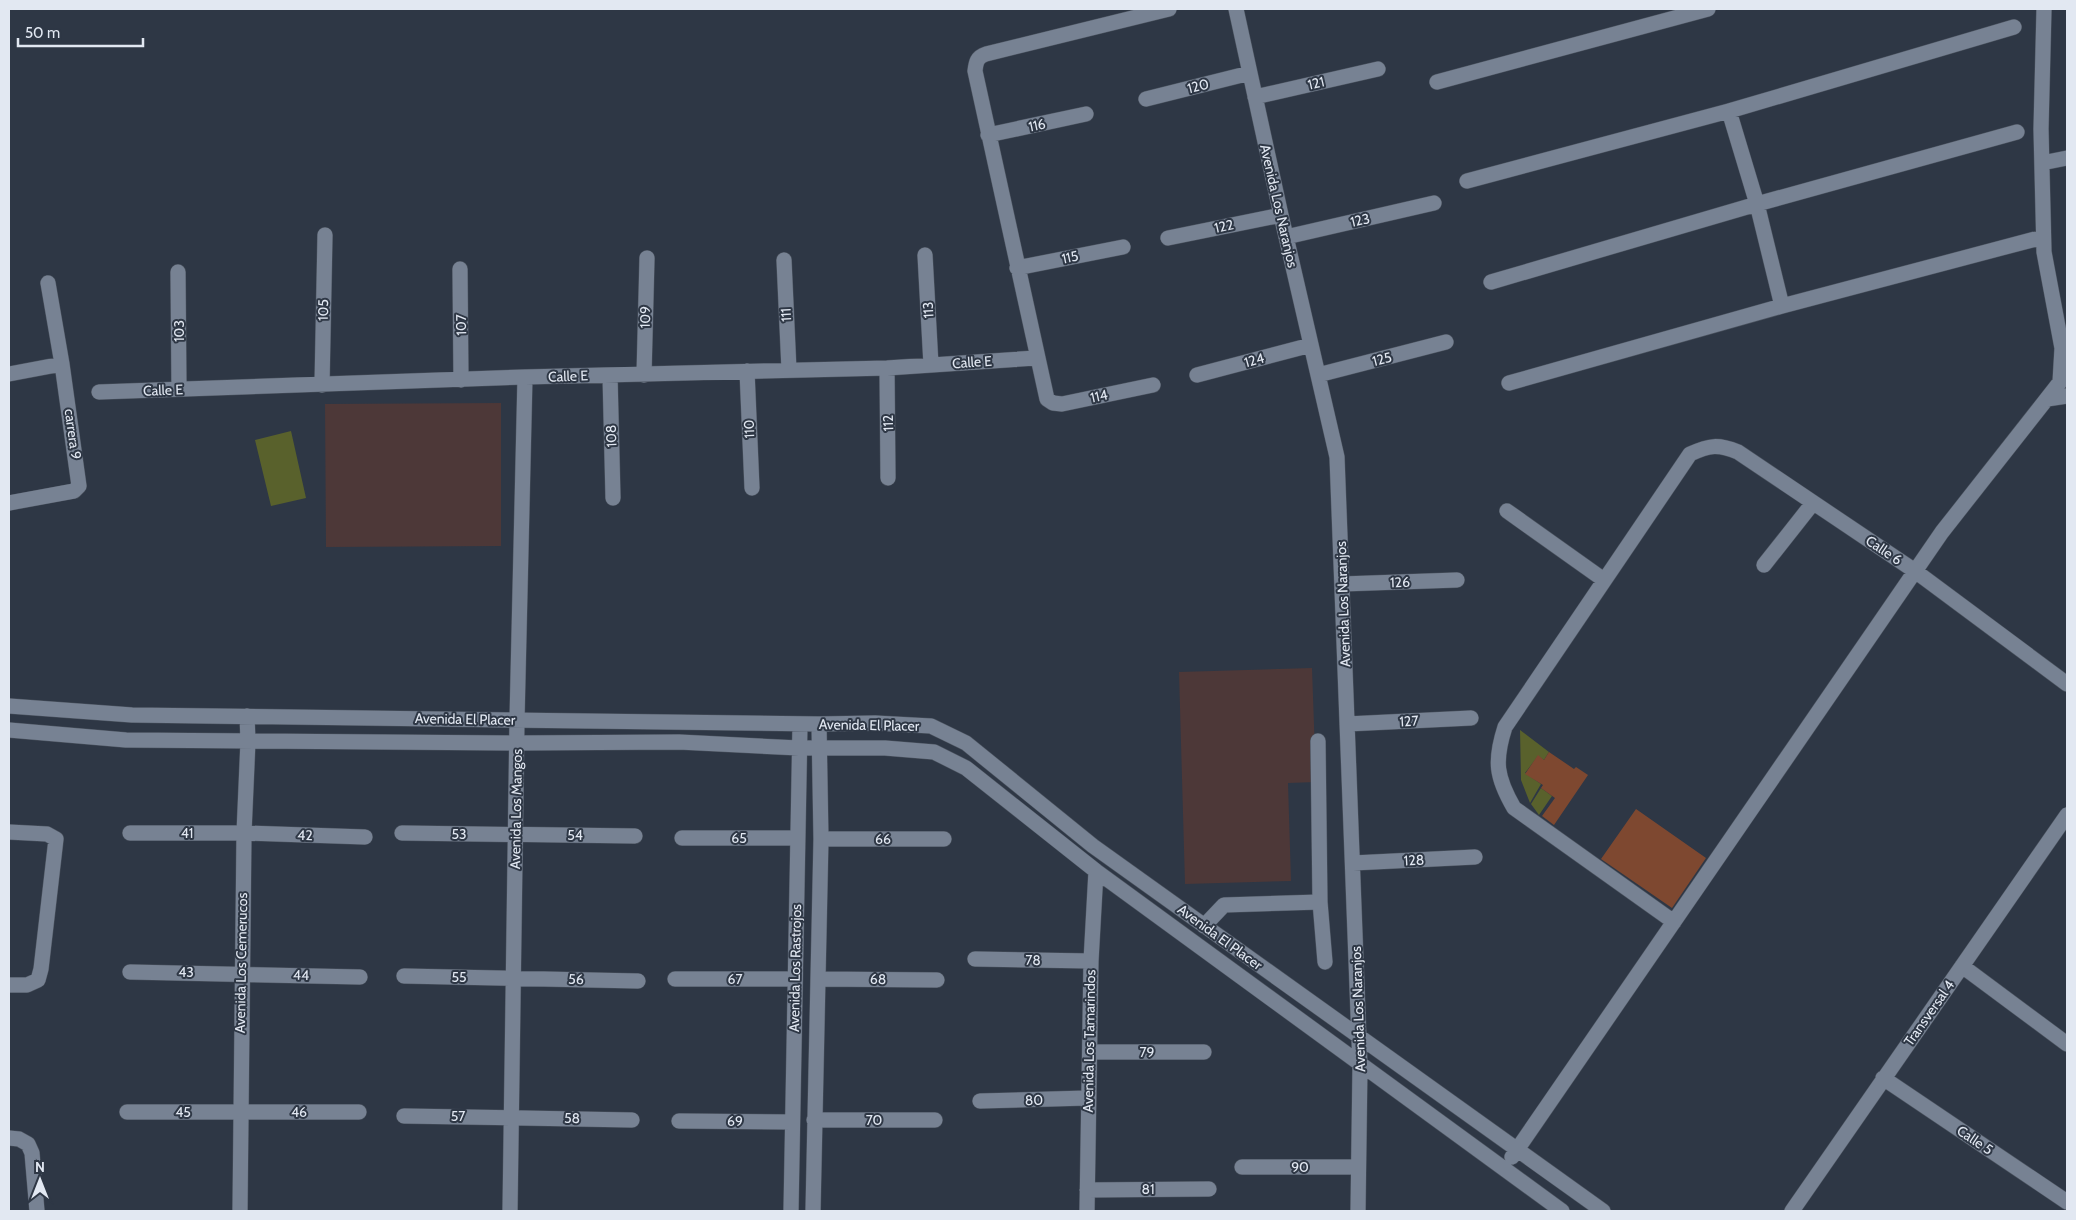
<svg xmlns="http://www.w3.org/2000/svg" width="2076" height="1220" font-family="Cabin,sans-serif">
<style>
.education{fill:#4d3838}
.green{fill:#59612c}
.building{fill:#7e4830}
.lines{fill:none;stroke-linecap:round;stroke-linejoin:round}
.minor-casing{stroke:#4b535f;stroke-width:16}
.minor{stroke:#778293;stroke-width:15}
.labels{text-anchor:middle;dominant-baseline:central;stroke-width:4;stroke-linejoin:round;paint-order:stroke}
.street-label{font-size:14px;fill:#e2e8f2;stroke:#2e3745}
</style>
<rect width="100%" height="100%" fill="#2e3745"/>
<path class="education" d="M 501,403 L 501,546 L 326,547 L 325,404 Z
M 1312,668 L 1316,782 L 1288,783 L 1291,881 L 1185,884 L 1179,672 Z"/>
<path class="green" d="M 291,431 L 306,498 L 271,506 L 255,440 Z
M 1520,730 L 1549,752 L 1544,760 L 1538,756 L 1525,773 L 1541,784 L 1530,803 L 1521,780 Z
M 1541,788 L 1552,796 L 1539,815 L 1531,804 Z"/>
<path class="building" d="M 1549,752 L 1574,769 L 1576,767 L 1588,775 L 1554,825 L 1542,816 L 1555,798 L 1541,788 L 1543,785 L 1525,774 L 1538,755 L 1544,760 Z
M 1636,809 L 1706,858 L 1672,908 L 1601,859 Z"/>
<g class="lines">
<g class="minor-casing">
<path id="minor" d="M 1236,9 L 1281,215 L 1337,457 L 1360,1066 L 1358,1211
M 1437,82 L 1708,9
M 1255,97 L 1378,69
M 1146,99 L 1250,73
M 1729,111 L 1757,204 L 1782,306
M 988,135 L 1086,114
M 2042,163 L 2067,158
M 1467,181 L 1729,111 L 2014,27
M 1286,237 L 1434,203
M 1168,238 L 1281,215
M 925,255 L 931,365
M 784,260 L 789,370
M 1017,268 L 1123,247
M 460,269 L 461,380
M 178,272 L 179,389
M 1491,282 L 1757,204 L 2017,132
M 887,368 L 888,478
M 747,371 L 752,488
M 9,374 L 62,364
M 610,375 L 613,498
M 644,375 L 647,258
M 1197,375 L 1311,345
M 1318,375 L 1446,342
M 1509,383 L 1782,306 L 2043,237
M 322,385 L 325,235
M 1153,385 L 1062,404 L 1053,403 L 1047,399 L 975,71 C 976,62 977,57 986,54 L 1169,9
M 99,392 L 525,377 L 887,368 L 1036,358
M 2047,399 L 2067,396
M 9,503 L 74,491 L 79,486 L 62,364 L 48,283
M 1507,511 L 1604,580
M 1764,565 L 1813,503
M 1342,584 L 1457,580
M 9,706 L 132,715 L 819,724 L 875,723 L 931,726 L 966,743 L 1093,846 L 1603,1211
M 1347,724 L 1471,718
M 9,730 L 126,740 L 517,743 L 679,742 L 799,748 L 885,748 L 934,752 L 966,768 L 1096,871 L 1562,1211
M 9,832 L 47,834 L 56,839 L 41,969 L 38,980 L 27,985 L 9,985
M 130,833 L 244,833 L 365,837
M 402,833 L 635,836
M 682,838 L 797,838
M 821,839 L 944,839
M 1353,863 L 1475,857
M 1320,902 L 1325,962
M 1674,922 L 1514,808 C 1496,777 1494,761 1505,727 L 1690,454 C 1710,445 1718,444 1738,452 L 1915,571 L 2067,684
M 1204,926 L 1224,905 L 1320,902 L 1318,741
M 975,959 L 1091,961
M 1962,966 L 2067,1044
M 130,972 L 360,977
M 404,976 L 638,981
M 675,979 L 794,979
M 818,979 L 937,980
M 1090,1052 L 1204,1052
M 1883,1078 L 2067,1202
M 980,1101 L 1087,1098
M 127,1112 L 359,1112
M 404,1116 L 632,1120
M 814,1120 L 935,1120
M 679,1121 L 792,1122
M 9,1138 L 19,1139 L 28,1144 L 32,1153 L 37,1211
M 1512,1157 L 1942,532 L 2060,382 L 2062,348 L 2044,252 L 2041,129 L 2044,9
M 1242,1167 L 1358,1167
M 1087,1190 L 1209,1189
M 240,1211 L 244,833 L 248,741 L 247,716
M 510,1211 L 517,720 L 525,377
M 791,1211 L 800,724
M 813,1211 L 821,839 L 819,724
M 1087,1211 L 1091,961 L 1096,871
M 1792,1211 L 2067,815"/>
</g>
<use href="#minor" class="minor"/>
</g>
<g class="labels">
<g class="street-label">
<text transform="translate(1316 83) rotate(-13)">121</text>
<text transform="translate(1198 86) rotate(-14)">120</text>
<text transform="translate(1037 125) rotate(-12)">116</text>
<text transform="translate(1279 206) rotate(77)">Avenida Los Naranjos</text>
<text transform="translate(1360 220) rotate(-13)">123</text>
<text transform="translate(1224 226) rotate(-12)">122</text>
<text transform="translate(1070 257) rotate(-12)">115</text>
<text transform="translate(323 310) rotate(-89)">105</text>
<text transform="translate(928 310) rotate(-93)">113</text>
<text transform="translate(786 315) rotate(-93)">111</text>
<text transform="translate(645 317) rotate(-89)">109</text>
<text transform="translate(461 325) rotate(-91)">107</text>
<text transform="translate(179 331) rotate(-90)">103</text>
<text transform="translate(1382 359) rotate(-14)">125</text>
<text transform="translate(1254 360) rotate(-15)">124</text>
<text transform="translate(972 362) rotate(-4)">Calle E</text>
<text transform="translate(568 376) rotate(-2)">Calle E</text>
<text transform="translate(163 390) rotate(-2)">Calle E</text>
<text transform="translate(1099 396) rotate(-12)">114</text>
<text transform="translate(888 423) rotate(-91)">112</text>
<text transform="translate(749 429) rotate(-92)">110</text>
<text transform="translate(73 434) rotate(82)">carrera 9</text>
<text transform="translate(611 436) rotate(-92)">108</text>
<text transform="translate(1884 550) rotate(34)">Calle 6</text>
<text transform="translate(1400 582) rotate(-2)">126</text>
<text transform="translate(1343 604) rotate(-92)">Avenida Los Naranjos</text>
<text transform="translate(465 719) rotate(1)">Avenida El Placer</text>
<text transform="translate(1409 721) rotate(-3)">127</text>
<text transform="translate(869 725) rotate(1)">Avenida El Placer</text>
<text transform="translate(516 809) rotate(-89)">Avenida Los Mangos</text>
<text x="187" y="833">41</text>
<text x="459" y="834">53</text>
<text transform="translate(305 835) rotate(2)">42</text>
<text x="575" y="835">54</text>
<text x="739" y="838">65</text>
<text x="883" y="839">66</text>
<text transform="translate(1414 860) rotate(-3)">128</text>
<text transform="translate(1220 937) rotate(36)">Avenida El Placer</text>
<text transform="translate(1033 960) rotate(1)">78</text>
<text transform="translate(241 963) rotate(-89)">Avenida Los Cemerucos</text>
<text transform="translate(795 968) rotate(-89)">Avenida Los Rastrojos</text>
<text x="186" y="972">43</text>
<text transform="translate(301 975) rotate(1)">44</text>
<text x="459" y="977">55</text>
<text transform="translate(576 979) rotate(2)">56</text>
<text x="735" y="979">67</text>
<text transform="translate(878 979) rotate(1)">68</text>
<text transform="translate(1358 1009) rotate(-92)">Avenida Los Naranjos</text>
<text transform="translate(1929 1013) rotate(-55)">Transversal 4</text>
<text transform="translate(1089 1041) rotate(-89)">Avenida Los Tamarindos</text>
<text x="1147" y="1052">79</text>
<text transform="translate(1034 1100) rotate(-2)">80</text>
<text x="183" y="1112">45</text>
<text x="299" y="1112">46</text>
<text x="458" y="1116">57</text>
<text transform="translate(572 1118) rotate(1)">58</text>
<text x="874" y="1120">70</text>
<text x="735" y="1121">69</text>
<text transform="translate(1975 1140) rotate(34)">Calle 5</text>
<text x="1300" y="1167">90</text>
<text x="1148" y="1189">81</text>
</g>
</g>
<rect width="2076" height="1220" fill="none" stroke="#e2e8f2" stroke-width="20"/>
<g transform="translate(40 1180)" stroke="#2e3745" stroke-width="4" paint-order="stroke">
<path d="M0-4L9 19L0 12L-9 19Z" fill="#e2e8f2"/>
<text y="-8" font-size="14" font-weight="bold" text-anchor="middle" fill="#e2e8f2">N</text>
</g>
<path d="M18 38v8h125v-8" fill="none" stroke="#e2e8f2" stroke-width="2.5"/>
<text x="25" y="38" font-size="15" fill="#e2e8f2" stroke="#2e3745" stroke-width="4" paint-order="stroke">50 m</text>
</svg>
